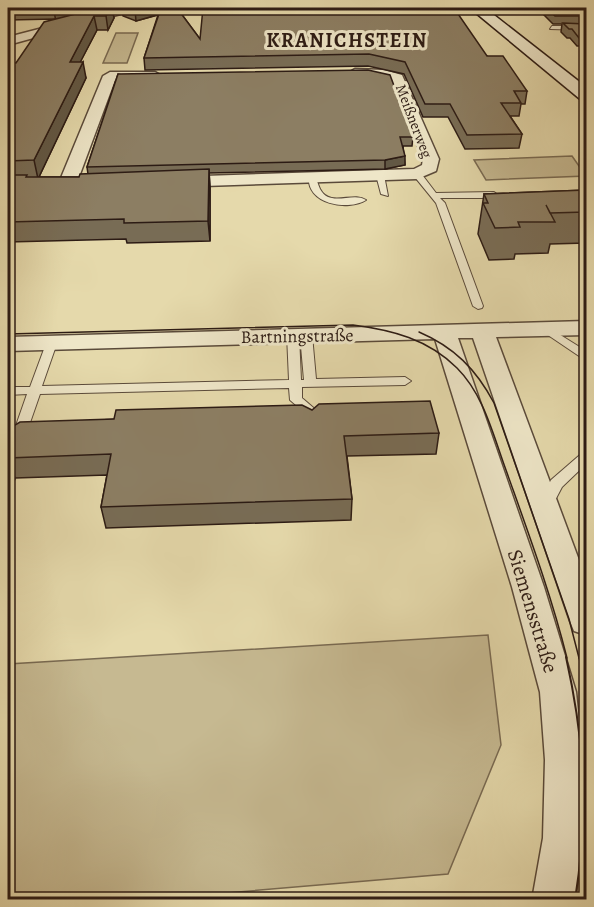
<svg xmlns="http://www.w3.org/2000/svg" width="594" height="907" font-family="Alegreya,serif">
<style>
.green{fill:#c6b991;stroke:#796a52;stroke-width:1.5}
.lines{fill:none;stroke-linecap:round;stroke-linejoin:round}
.lane-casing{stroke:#5a4a3a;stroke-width:2}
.street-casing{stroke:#5a4a3a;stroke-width:3}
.secondary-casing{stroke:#2c1b14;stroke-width:3}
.lane{fill:#eee6c8;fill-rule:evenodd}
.street{fill:#eee6c8;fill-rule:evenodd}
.secondary{fill:#eee6c8;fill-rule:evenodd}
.tram-far1{stroke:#2c1b14;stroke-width:1.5}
.tram{stroke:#2c1b14;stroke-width:2}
.wall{fill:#786c55;stroke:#2c1b14;stroke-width:1.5}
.shaded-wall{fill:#625845;stroke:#2c1b14;stroke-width:1.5}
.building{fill:#8c7e63;stroke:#2c1b14;stroke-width:1.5}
.labels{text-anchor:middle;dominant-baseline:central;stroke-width:6;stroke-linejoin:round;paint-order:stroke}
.far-street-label{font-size:15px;fill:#2c1b14;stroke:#eee6c8}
.street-label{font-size:18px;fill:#2c1b14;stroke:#eee6c8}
.far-district-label{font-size:20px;font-weight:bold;letter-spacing:1.5px;fill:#2c1b14;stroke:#eee6c8}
.near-street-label{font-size:21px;fill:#2c1b14;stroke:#eee6c8}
</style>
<rect width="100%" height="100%" fill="#e5d9ab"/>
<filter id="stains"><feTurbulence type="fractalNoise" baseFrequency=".00333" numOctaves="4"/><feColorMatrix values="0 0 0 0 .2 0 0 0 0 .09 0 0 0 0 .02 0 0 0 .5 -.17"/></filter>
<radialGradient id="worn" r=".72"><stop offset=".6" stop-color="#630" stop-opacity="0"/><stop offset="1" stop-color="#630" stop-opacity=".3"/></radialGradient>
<path class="green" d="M 116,33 L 138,33 L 127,63 L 103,63 Z
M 572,156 L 586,176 L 486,180 L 474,160 Z
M 488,635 L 501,745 L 448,874 L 155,899 L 8,899 L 8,664 Z"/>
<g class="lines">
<g class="lane-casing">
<path id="lane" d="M 552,26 L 586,26 L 586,30 L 550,29 Z
M 380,172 L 384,175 L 388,196 L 381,194 L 376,175 Z
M 414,172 L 420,172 L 436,193 L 494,192 L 498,195 L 494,198 L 440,198 L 445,203 L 483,306 L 482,308 L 478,309 L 473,306 L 436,203 L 414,176 Z
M 309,175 L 315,175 C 317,180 318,185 320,189 C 330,208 353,191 366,200 C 349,211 305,205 309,175 Z
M 546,326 L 586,351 L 586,359 L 582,358 L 542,331 L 542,327 Z
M 293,332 L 299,335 L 301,380 L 304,380 L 300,335 L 306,332 L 312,335 L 316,379 L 405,377 L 411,381 L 405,385 L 302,387 L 302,398 L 316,410 L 316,422 L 310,426 L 304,422 L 304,412 L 290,400 L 289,388 L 40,394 L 24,440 L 19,441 L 12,437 L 27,394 L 8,395 L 8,387 L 30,387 L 47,341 L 51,340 L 57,343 L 42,386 L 289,380 L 287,335 Z
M 586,452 L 586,464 L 562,487 L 550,510 L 540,510 L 538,506 L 551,480 L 581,454 Z"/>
</g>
<g class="street-casing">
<path id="street" d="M 120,8 L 137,8 L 135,10 L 8,45 L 8,37 Z
M 355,69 L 384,70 L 402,75 L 439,159 L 436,171 L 417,179 L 174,187 L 168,186 L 165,182 L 168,178 L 174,177 L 414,169 L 422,165 L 423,159 L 391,81 L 350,76 L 348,73 Z
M 110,72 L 155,72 L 162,76 L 155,80 L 115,80 L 76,185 L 73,189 L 61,189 L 58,185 L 103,76 Z
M 586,321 L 586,335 L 496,337 L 586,579 L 586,635 L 574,631 L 570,621 L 473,338 L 458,338 L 544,587 L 576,692 L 583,760 L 583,838 L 575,900 L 532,900 L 543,838 L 545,760 L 540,692 L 512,587 L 435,339 L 8,351 L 8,337 Z"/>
</g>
<g class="secondary-casing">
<path id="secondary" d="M 470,8 L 485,8 L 586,87 L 586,100 L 580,99 Z"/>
</g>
<use href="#lane" class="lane"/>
<use href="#street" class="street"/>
<use href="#secondary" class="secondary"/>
<path class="tram-far1" d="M 419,332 C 454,347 476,369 494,403 L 569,619 L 579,658
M 8,334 L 353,325 C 392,330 428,339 457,368 C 484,395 493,435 506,470 C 528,532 551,594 567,658"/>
<path class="tram" d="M 566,657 C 585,743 589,812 575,900
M 579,657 L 586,683"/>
</g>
<path class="wall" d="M 8,8 L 112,8 L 114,18 L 108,30 L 97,30 L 80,62 L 86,78 L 39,177 L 79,177 L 88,174 L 87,167 L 118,74 L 413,137 L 412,146 L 403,146 L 405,165 L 385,169 L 209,173 L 210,188 L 210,241 L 127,243 L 126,239 L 8,242 L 8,69 L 16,63 L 55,19 L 8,20 Z
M 121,8 L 177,8 L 200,39 L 487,56 L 527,91 L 525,104 L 521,104 L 519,116 L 510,116 L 522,134 L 519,148 L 465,149 L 448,117 L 423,117 L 404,74 L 368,66 L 145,70 L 144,58 L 158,15 L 136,21 L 123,16 Z
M 537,8 L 585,8 L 586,9 L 586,52 L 583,46 L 577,46 L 570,38 L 567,38 L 561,32 L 562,24 L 553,24 Z
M 586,190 L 586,243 L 550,244 L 548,253 L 515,254 L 514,259 L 489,260 L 478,234 L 484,194 Z
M 312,410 L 439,433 L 436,454 L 347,456 L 352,499 L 351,520 L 106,528 L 101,507 L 107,475 L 15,478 L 8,503 L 8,425 L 12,427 L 114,419 Z"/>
<path class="shaded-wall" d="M 69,8 L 113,8 L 112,8 L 114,18 L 108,30 L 106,16 L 110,8 L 56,22 L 54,11 Z
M 144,8 L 163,8 L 164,13 L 136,21 L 135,10 Z
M 94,16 L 97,30 L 72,78 L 70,62 Z
M 83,62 L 86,78 L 38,179 L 34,160 Z
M 405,156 L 405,165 L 385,169 L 385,160 Z
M 209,169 L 210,188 L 210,241 L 208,221 Z
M 8,458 L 15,478 L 8,503 Z"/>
<path class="building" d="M 8,8 L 69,8 L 54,11 L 56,8 L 8,9 Z
M 99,8 L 110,8 L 106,16 L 94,16 L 70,62 L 83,62 L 34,160 L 8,161 L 8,69 L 11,63 L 16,63 L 44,22 Z
M 128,8 L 144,8 L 135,10 Z
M 161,8 L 177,8 L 200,39 L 203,8 L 454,8 L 487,56 L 503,56 L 527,91 L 514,91 L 521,103 L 501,103 L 522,134 L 467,135 L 450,104 L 425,104 L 405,62 L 369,54 L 144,58 Z
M 546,8 L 585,8 L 586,9 L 586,16 L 555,16 Z
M 563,23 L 586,24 L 586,41 L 584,38 L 579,38 L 572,29 L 569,29 Z
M 368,70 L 390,75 L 413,137 L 400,137 L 405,156 L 385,160 L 87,167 L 118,74 Z
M 209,169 L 208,221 L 124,223 L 124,219 L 8,222 L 8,175 L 27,175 L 26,177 L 79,177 L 80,174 Z
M 586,190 L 586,212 L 550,213 L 546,205 L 555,222 L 518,222 L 520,227 L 495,228 L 483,203 L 488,203 L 484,194 Z
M 430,401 L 439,433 L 344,436 L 352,499 L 101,507 L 111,454 L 8,458 L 8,459 L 8,425 L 12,427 L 20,422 L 114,419 L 116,410 L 302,405 L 312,410 L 319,404 Z"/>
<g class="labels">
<g class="far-street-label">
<text transform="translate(414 121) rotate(69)">Meißnerweg</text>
</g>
<g class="street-label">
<text transform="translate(297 336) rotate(-1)">Bartningstraße</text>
</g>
<g class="far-district-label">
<text x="347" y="40">KRANICHSTEIN</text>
</g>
<g class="near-street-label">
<text transform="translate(533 611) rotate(73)">Siemensstraße</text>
</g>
</g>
<rect width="594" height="907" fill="none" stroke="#e5d9ab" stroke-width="30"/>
<rect x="9" y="9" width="576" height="889" fill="none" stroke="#2c1b14" stroke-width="3"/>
<rect x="15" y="15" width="564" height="877" fill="none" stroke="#2c1b14" stroke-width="1.5"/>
<rect width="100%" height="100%" filter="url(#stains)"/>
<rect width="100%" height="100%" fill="url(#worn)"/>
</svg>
